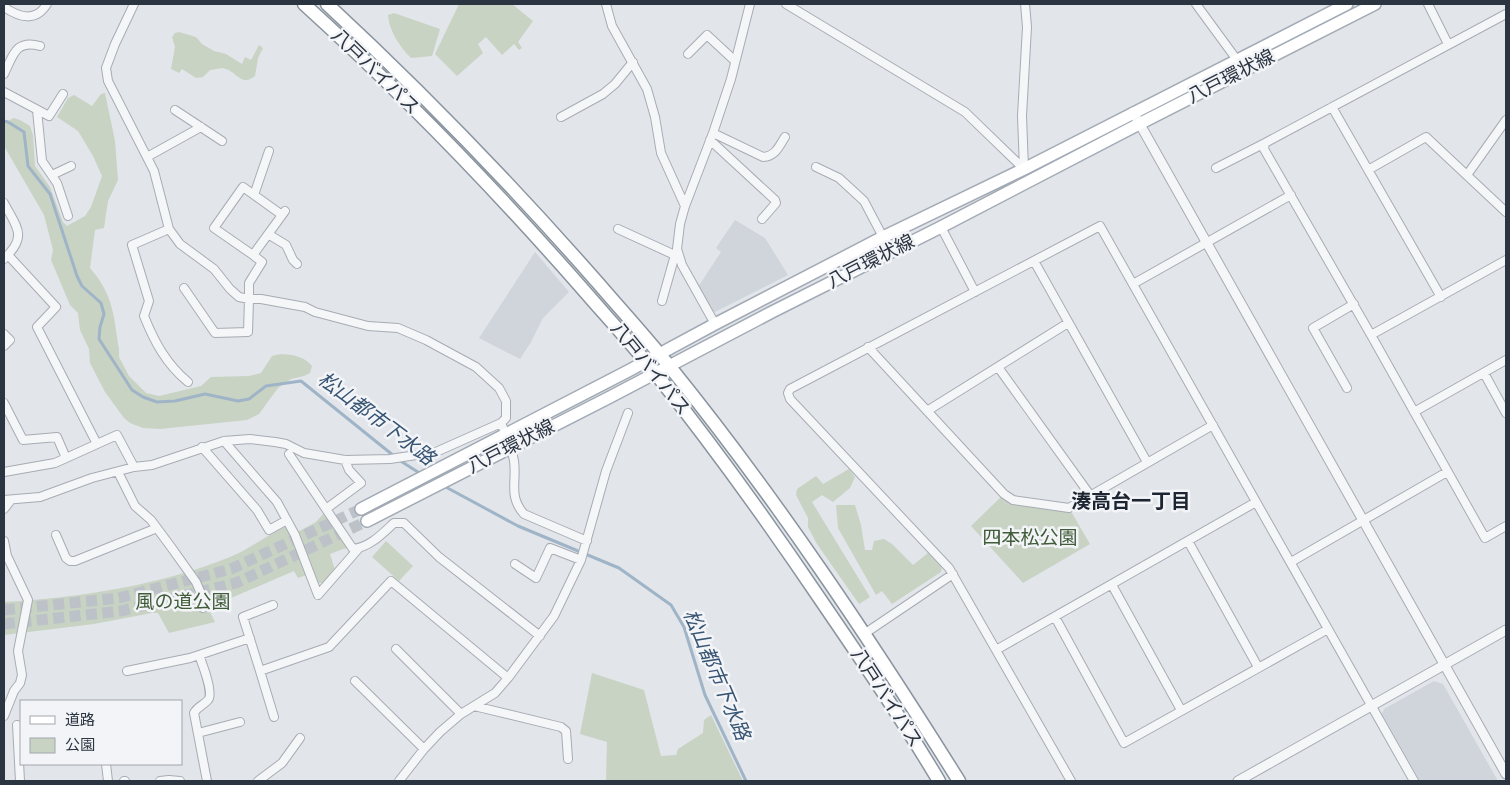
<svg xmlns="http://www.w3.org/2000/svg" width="1510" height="785" font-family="'Sofia Sans Condensed','Noto Sans JP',sans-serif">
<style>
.built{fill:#d0d5db}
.green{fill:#c8d3c4}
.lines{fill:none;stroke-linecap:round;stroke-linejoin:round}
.stream{stroke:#9fb5c7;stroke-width:3}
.primary-tunnel{stroke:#bdc2c8;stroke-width:11;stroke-dasharray:11 5.5;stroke-linecap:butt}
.minor-casing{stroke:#a7acb4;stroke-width:10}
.tertiary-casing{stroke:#a7acb4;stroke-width:11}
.primary-casing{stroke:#a2aab5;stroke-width:14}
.trunk-casing{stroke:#8a949f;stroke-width:15}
.minor{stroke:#f5f6f8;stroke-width:8}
.tertiary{stroke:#f5f6f8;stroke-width:9}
.primary{stroke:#fff;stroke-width:11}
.trunk{stroke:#fff;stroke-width:12}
.labels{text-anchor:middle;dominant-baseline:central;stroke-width:5;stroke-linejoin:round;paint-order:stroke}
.street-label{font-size:19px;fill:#2b3441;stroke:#f2f4f7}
.park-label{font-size:19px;fill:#415c39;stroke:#f2f4f7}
.water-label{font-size:20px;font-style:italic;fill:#375472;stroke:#f2f4f7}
.neighbourhood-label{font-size:20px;font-weight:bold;fill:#1d2532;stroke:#f2f4f7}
</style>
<rect width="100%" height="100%" fill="#e2e5ea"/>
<path class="built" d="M 735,220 L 765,238 L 788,275 L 713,313 L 698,287 L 721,252 L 716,248 Z
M 535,252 L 569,292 L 543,318 L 531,342 L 520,359 L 479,338 Z
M 1434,681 L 1443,684 L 1498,781 L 1420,781 L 1382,714 L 1384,709 Z"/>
<path class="green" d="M 459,4 L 512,4 L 533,21 L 518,42 L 522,48 L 519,50 L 514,44 L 502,55 L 486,37 L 478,44 L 483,53 L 457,76 L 435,54 Z
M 394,13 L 440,29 L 432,56 L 411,58 C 400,47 389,31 388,15 Z
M 179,32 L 196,37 L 202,44 L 214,51 L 226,54 L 242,64 L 245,57 L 251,60 L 259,45 L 263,48 L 258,58 L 255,76 C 241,87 238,73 226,69 C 222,67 215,70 210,70 L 203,77 L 196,78 L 182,69 L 179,73 L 171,69 L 175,47 L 172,37 L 175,33 Z
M 105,93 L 115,141 L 118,180 L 108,201 L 104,228 L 95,230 L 90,268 C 114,296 113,314 119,349 L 119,357 L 129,376 L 146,393 L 159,396 L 201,386 L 211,377 L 249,376 L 261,373 L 272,356 C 283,352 304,355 312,366 L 310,373 L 304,376 L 291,379 L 278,388 L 259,414 L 247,420 L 160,429 L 143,428 L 130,423 L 124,418 L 105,392 L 90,363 L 89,349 L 80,330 L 78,313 L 70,305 L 51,260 L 53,250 L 44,215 L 4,146 L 4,123 L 14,118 L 22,121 L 30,126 L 33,135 L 35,166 L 50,187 L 63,222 L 67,226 L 85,216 L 91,207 L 102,176 L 93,156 L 78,131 L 57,117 L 68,98 L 74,95 L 92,106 L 101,94 Z
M 849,469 L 855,477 L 850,488 L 833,502 L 822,495 L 812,502 L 870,597 L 859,604 L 817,544 L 808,527 L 808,518 L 796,495 L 797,489 L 816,476 L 823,484 Z
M 1004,494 L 1013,500 L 1069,508 L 1090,544 L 1023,583 L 971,526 Z
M 836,505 L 855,505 L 861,525 L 865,550 L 872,550 L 874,541 L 884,539 L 892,544 L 913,565 L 928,553 L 942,568 L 941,572 L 892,604 L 882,591 L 876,595 L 838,528 Z
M 325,512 L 349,548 L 343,549 L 330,554 L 335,570 L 325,583 L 317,583 L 312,573 L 298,578 L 294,571 L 210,607 L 209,610 L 215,622 L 169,633 L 158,613 L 152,613 L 94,624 L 4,635 L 4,602 C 77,598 162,585 230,557 C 250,549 267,535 286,526 L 292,535 L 316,522 Z
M 386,541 L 413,566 L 399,581 L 372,557 Z
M 592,673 L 644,690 L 661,756 L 676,755 L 678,749 L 703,733 L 704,720 L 711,715 L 743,781 L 606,781 L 607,742 L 580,734 Z"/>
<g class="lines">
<path class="stream" d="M 4,121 L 8,122 L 24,132 L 28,166 L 50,194 L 77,276 L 82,286 L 101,303 L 104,314 L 100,327 L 99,339 L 132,390 L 143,397 L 157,402 L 175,401 L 205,394 L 238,401 L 249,399 L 266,386 L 301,381 L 394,456
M 399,460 L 421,474
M 442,485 L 518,526 L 619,568 L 671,605 L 684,627 L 705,695 L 746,781"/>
<path class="primary-tunnel" d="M 4,610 L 119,598 L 231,569 L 361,509
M 4,624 L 121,611 L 236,583 L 367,521"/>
<g class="minor-casing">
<path id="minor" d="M 134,4 L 115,44 L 106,68 L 108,81 L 154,171 L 169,229 L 180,244 L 214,269 L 230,289 L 239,297 L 249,299 L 248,332 L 215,333 L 184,288
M 606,4 L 612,26 L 647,89 L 655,117 L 661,153 L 685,206
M 786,4 L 965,112 L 1024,169
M 1196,4 L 1237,60
M 1428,4 L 1448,44
M 4,7 C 20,18 36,22 47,4
M 1506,14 L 1265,143 L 1264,149 L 1371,335 L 1485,538 L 1506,526
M 688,54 L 707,35 L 735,61
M 4,74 C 13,56 15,39 40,46
M 4,92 L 49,116 L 63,94
M 1332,107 L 1441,297
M 37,110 L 42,161 L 57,183 L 68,216
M 175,110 L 222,141
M 561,117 L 603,94 L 615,84 L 633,62
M 713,133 L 763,157 C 776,156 779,146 785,137
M 710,140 L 775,200 L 776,203 L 762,219
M 147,157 L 201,127
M 816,167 L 839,178 L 864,201 L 883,237
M 1216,168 L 1265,143
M 1024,169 L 1022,116 L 1027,27 L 1025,4
M 1368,170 L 1426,137 L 1506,212
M 52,175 L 71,166
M 1467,175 L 1506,120
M 254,195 L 269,151
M 4,203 C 17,228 28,236 4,259
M 285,211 L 253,255 L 262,262 L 249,283 L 249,299 L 261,299 L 305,307 L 315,312 L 368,326 L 398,328 L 426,340 L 476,367 L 499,388 L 506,401 L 506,418 L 501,423 C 506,435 512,447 514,461 C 517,482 508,496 524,514 L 587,541
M 941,227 L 975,292
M 169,229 L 132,245 L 149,301 L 144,316 C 154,341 166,364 188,382
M 618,229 L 679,257
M 268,234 L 286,245 L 293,260 L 297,264
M 8,255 L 56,307 L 37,327 L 97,444
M 253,255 L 214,228 L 243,187 L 282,215
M 1034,261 L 1147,462
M 1133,284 L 1291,195
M 662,301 L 675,255
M 715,324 L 682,265 L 677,249 L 680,224 L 685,206 L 713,133 L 731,79 L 750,4
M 4,334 L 10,340 L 4,346
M 1371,335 L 1506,260
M 868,347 L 1004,494 L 1013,500 L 1069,508 L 1213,425
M 998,367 L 1090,495
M 1484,373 L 1506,413
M 1347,388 L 1313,328 L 1354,304
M 4,403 L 23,440 L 57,437 L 66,458
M 927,411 L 1068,323
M 1414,412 L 1506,360
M 224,441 L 277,502 L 295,535 L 318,595 L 359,548
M 202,447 L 257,510 L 269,530 L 287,520
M 289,454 L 326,509
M 345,460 L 349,470 L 361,483 L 326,509 L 353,549 C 370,547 382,534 394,523 L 404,523 L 439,557 L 540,636
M 4,472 L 55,463 L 117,435 L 134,467
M 118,472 L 135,506 L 151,520 L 171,547 L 196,582 L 205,603 L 203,608
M 4,500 L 40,497 L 92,478 L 134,467 L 152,465 L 224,441 L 250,439 L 275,442 L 286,444 L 304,453 L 345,460 L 390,459 L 436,452 L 501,423
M 4,509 L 11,500
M 56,535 L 66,558 L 70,561 L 75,561 L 157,528
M 4,541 L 7,556 L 28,600 L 18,651 L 22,675 L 20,683 L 14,691 L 4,716
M 1188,541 L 1258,667
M 1291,562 L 1447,472
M 515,564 L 536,578 L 550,548 L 581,560
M 1112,585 L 1181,710
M 273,605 L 243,617 L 260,671 L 329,647 L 391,581 L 508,678
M 1055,617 L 1124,743 L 1328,629
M 864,634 L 953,574
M 396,649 L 461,714
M 996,650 L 1256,502
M 199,655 C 202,663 214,694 208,700 C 204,705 198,706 194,713 L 207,781
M 127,671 L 190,658 L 250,638
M 260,671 L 274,717
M 355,681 L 424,749
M 474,706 L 561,727 L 566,731 L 568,759
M 17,725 L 20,781
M 198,733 L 240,722
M 106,764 L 108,781
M 124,781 L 125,781
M 160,781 L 169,780 L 180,781
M 258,781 L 282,763 L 300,738
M 399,781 L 424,749 L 440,732 L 461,714 L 495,693 L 508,678 L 554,616 L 581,560 L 606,471 L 628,413
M 1071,781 L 949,568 L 790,399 L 788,393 L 790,389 L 1100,226 L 1414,781"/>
</g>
<g class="tertiary-casing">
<path id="tertiary" d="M 1133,112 L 1506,774
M 1238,781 L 1506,630"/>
</g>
<g class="primary-casing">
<path id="primary" d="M 361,509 L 628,371 L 715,324 L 883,237 L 1024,169 L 1347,4
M 367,521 L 610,397 L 772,312 L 941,227 L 1139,124 L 1375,4"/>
</g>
<g class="trunk-casing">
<path id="trunk" d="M 304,4 C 401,92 493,187 580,286 C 605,315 632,344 656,374 C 714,447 768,522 820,599 C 861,659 902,719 939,781
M 327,4 C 422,92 512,185 598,283 C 622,311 647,338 670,367 C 776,498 870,639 959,781"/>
</g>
<use href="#minor" class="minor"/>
<use href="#tertiary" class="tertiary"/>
<use href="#primary" class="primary"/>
<use href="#trunk" class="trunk"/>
</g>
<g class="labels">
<g class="street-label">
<text transform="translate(375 72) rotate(44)">八戸バイパス</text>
<text transform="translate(1231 77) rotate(-27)">八戸環状線</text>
<text transform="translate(871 262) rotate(-27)">八戸環状線</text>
<text transform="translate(650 369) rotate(51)">八戸バイパス</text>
<text transform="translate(511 447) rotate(-27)">八戸環状線</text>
<text transform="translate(886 698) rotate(57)">八戸バイパス</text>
</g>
<g class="park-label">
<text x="1030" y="538">四本松公園</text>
<text x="183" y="602">風の道公園</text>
</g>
<g class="water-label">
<text transform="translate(376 419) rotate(37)">松山都市下水路</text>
<text transform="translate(716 675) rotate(67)">松山都市下水路</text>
</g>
<g class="neighbourhood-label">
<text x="1131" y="502">湊高台一丁目</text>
</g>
</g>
<rect width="1510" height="785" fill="none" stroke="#2b3441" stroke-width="10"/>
<rect x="20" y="700" width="162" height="65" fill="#f2f4f7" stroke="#a2a7ae"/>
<rect x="30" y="716" width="25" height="8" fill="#ffffff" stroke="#a2a7ae"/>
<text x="65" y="725" font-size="15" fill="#2b3441">道路</text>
<rect x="30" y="738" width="25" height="15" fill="#c8d3c4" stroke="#a2a7ae"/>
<text x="65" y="750" font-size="15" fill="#2b3441">公園</text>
</svg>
